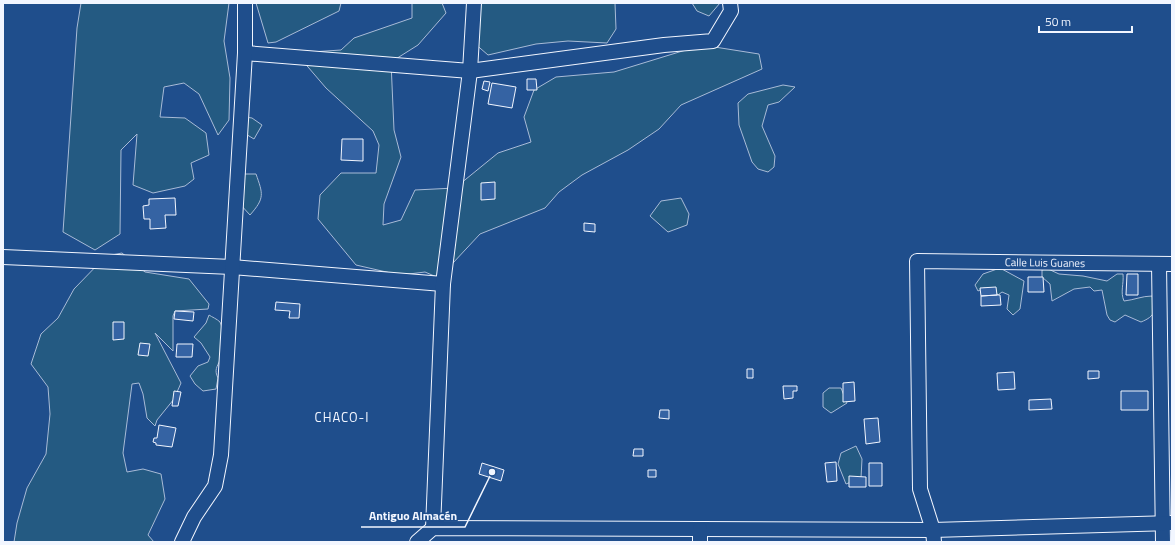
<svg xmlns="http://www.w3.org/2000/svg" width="1175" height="545" font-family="'Titillium Web',sans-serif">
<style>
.green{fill:#245a82;stroke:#a8bbd7}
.building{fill:#3563a3;stroke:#f2f6ff}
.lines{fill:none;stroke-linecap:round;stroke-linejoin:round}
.minor-casing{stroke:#f2f6ff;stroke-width:16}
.minor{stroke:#1f4e8c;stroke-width:14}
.labels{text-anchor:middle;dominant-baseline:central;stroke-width:3;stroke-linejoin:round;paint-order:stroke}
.street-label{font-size:11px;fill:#f2f6ff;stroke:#1f4e8c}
.quarter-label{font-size:13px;letter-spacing:1px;fill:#f2f6ff;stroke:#1f4e8c}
.leader{fill:none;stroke:#f2f6ff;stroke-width:1.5}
.callout-dot{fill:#f2f6ff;stroke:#1f4e8c;stroke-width:1.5}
.callout-label{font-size:12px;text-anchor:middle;font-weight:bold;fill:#f2f6ff;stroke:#1f4e8c;stroke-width:3;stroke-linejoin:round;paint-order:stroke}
</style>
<rect width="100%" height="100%" fill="#1f4e8c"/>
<path class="green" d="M 81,3 L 229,3 L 224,41 L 230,78 L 229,120 L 218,135 L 199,94 L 184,83 L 164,87 L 160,117 L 185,118 L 206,133 L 209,155 L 191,163 L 194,179 L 185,186 L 153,193 L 133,185 L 137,134 L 121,150 L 120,234 L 95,250 L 63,232 L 77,28 Z
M 256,3 L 341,3 L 339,11 L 276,42 L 268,43 Z
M 412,3 L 442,3 L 446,13 L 418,45 L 391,62 L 394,130 L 401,157 L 384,204 L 383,225 L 401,220 L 415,190 L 455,188 L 498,153 L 531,142 L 524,117 L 534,90 L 556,77 L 614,72 L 702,45 L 759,54 L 762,69 L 681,105 L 659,129 L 628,150 L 582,175 L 559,192 L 545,208 L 480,234 L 439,278 L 425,272 L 409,274 L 395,274 L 356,265 L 318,219 L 320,195 L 341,173 L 376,173 L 379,145 L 373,131 L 326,88 L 296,53 L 341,50 L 354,38 L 412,18 Z
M 474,3 L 615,3 L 616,29 L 607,43 L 568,41 L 536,44 L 488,55 L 473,42 Z
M 692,3 L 720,3 L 709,16 L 697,11 Z
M 783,85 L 795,87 L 779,102 L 768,105 L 762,126 L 775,156 L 774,167 L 768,172 L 758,169 L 752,162 L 739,125 L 738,103 L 748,94 Z
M 245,117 L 252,118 L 262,125 L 254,139 L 244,133 Z
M 241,174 L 256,174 C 263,194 265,198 250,215 L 239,203 Z
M 681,198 L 689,214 L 687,225 L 668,232 L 650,216 L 661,201 Z
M 122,253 L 145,272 L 189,279 L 209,304 L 208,309 L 175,311 L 173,316 L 173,351 L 155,333 L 181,383 L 174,399 L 157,420 L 155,426 L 147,418 L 143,394 L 139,383 L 132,384 L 123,453 L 127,472 L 143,469 L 161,474 L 165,499 L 148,535 L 154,542 L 14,542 L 17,523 L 27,488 L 46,454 L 50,414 L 48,387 L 31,364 L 41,334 L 58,318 L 74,289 L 106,256 Z
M 1000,268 L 1024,281 L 1020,309 L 1013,315 L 1007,309 L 1009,295 L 1002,292 L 998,295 L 993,289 L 984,288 L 978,291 L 975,285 L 983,274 Z
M 1046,268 L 1059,274 L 1083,276 L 1107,281 L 1117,274 L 1123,274 C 1124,284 1120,292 1124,301 C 1134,300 1142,296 1152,296 C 1156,310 1156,316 1141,322 L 1125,315 L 1115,322 L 1110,320 L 1107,315 L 1102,290 L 1094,291 L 1090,287 L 1074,289 L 1052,301 L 1050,284 L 1042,277 L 1042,270 L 1046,269 Z
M 209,315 C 212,317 217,319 220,322 C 224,328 222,353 220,360 C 217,367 214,370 218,378 L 216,389 L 203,391 L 195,384 L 190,376 L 198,366 L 208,362 L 210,357 L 201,343 L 194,337 L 206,323 Z
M 829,388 L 841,388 L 847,403 L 831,413 L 823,407 L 823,393 Z
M 856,446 L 862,459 L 861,478 L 846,484 L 838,464 L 841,453 Z"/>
<path class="building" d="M 527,79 L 536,79 L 537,90 L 527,90 Z
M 484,81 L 490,82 L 488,91 L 482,89 Z
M 492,83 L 516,87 L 512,108 L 488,104 Z
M 342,139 L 363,139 L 363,161 L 341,160 Z
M 495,182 L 495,199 L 481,200 L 481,183 Z
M 175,198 L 176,215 L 165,215 L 166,228 L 150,229 L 150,219 L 144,219 L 143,206 L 149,205 L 149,199 Z
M 584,223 L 595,224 L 595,232 L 584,231 Z
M 1127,274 L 1138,274 L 1138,295 L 1126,295 Z
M 1028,277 L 1043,277 L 1044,292 L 1028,292 Z
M 996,287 L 997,295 L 981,296 L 980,288 Z
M 997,295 L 1000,295 L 1001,305 L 981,306 L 981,296 Z
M 276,302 L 300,304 L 299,318 L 289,318 L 290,311 L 275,310 Z
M 175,311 L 194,312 L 193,321 L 174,319 Z
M 113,322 L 124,322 L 124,339 L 113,340 Z
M 140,343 L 150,344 L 148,356 L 138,355 Z
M 177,344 L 193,344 L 192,357 L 176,357 Z
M 747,369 L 753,369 L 753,378 L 747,378 Z
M 1088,371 L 1099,371 L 1099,378 L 1088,379 Z
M 1014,372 L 1015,389 L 998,390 L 997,373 Z
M 854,382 L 855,401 L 843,402 L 843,383 Z
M 783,386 L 797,386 L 797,391 L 793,391 L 793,398 L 784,399 Z
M 174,391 L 181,392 L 178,406 L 172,406 Z
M 1121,391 L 1148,391 L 1148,410 L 1121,410 Z
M 1051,399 L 1052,409 L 1029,410 L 1029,400 Z
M 660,410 L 669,410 L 669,419 L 659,418 Z
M 878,418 L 880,442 L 866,444 L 864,419 Z
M 159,425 L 176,428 L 172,447 L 156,445 L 156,443 L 153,442 L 154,438 L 157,438 Z
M 634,449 L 643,449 L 643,456 L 633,456 Z
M 836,462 L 837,481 L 827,482 L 825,463 Z
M 482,463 L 504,470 L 501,481 L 479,474 Z
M 869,463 L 882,463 L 882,486 L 869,486 Z
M 648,470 L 656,470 L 656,477 L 648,477 Z
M 849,476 L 866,477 L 866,487 L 849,487 Z"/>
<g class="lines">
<g class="minor-casing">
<g id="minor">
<path d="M 245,53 L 470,71 L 664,45 L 713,41 L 731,11 L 730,3"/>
<path d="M 3,257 L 232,267 L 443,284"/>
<path d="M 1159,264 L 1163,542"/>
<path d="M 433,528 L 443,284 L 470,71 L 474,3"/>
<path d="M 182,542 L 194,517 L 215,486 L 221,455 L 245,53 L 245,3"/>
<path d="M 417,542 L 433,528 L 933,530 L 1172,523"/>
<path d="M 700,542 L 700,529"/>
<path id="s1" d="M 934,542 L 933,530 L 920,489 L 917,261 L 1172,264"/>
</g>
</g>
<use href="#minor" class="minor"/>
</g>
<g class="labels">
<g class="street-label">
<text stroke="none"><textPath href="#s1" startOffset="411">Calle Luis Guanes</textPath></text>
</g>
<g class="quarter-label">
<text x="342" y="417">CHACO-I</text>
</g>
</g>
<path class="leader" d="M492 472L465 527H361"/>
<circle class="callout-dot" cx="492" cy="472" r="4"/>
<g class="callout-label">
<text x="413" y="520">Antiguo Almacén</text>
</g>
<rect width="1175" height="545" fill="none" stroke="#f2f6ff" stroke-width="8"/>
<path d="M1039 26v6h93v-6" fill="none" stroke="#f2f6ff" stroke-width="2"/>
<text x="1045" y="26" font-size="12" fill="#f2f6ff" stroke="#1f4e8c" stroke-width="3" paint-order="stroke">50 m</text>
</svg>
